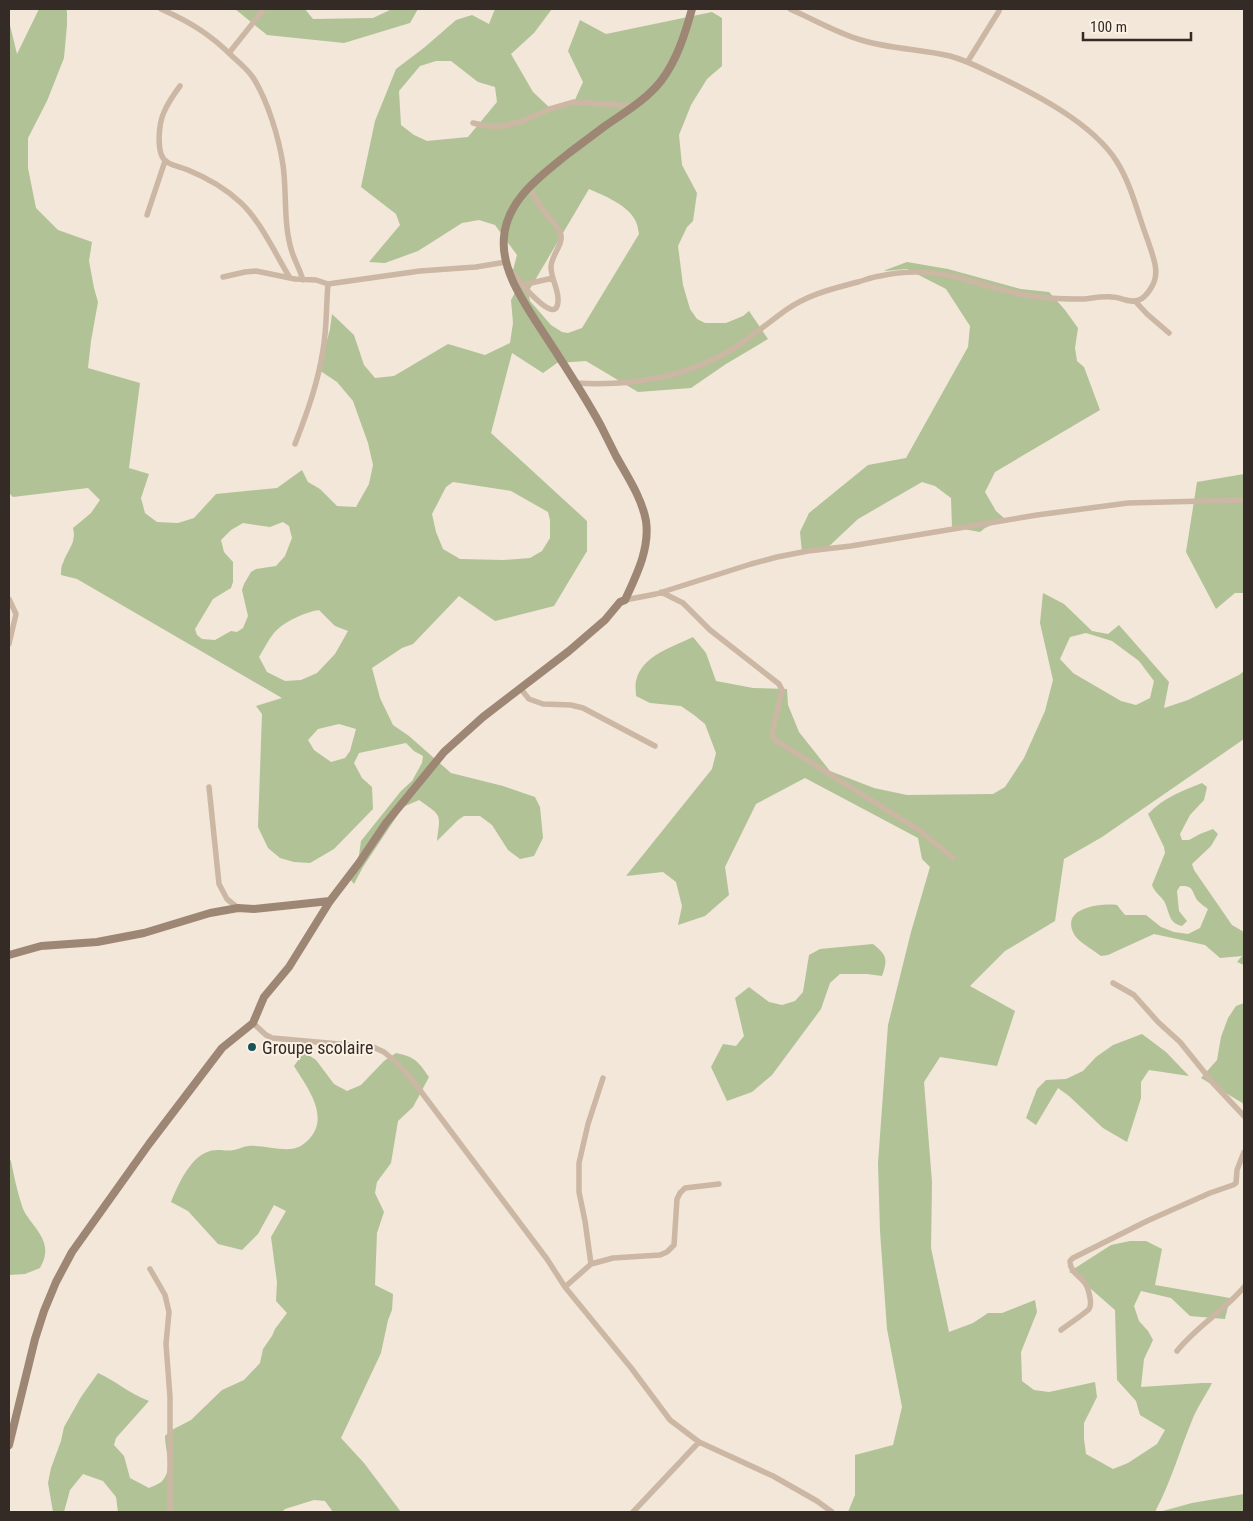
<svg xmlns="http://www.w3.org/2000/svg" width="1253" height="1521" font-family="'Roboto Condensed',sans-serif">
<style>
.green{fill:#b1c297;fill-rule:evenodd}
.lines{fill:none;stroke-linecap:round;stroke-linejoin:round}
.street{stroke:#cbb7a3;stroke-width:5.5}
.secondary{stroke:#9e8675;stroke-width:8}
.poi-dot{fill:#195159;stroke:#faf1e4;stroke-width:2}
.labels{text-anchor:middle;dominant-baseline:central;stroke-width:4;stroke-linejoin:round;paint-order:stroke}
.poi-label{font-size:18px;fill:#352b26;stroke:#faf1e4;text-anchor:start}
</style>
<rect width="100%" height="100%" fill="#f2e7d8"/>
<path class="green" d="M 39,9 L 65,9 L 67,11 L 67,25 L 64,58 L 47,101 L 28,138 L 28,168 L 36,208 L 58,230 L 92,242 L 89,261 L 94,288 L 98,302 L 91,341 L 88,368 L 140,383 L 129,468 L 149,474 L 141,498 L 145,513 L 157,522 L 178,523 L 194,518 L 216,494 L 277,488 L 302,470 L 308,482 L 320,489 L 337,506 L 356,507 L 369,484 L 373,465 L 368,443 L 353,401 L 337,382 L 319,370 L 330,329 L 332,314 L 354,335 L 364,365 L 375,378 L 394,376 L 448,344 L 485,355 L 510,343 L 513,323 L 511,300 L 518,287 L 513,270 L 517,255 L 495,225 L 479,220 L 462,223 L 418,251 L 385,263 L 369,262 L 400,225 L 396,214 L 361,187 L 375,121 L 396,69 L 425,47 L 456,20 L 472,15 L 489,24 L 495,9 L 552,9 L 534,33 L 511,54 L 533,92 L 550,108 L 574,102 L 583,82 L 568,51 L 580,20 L 606,34 L 712,12 L 722,18 L 722,66 L 707,79 L 691,105 L 679,135 L 682,165 L 697,193 L 693,221 L 687,227 L 678,246 L 683,285 L 690,309 L 697,319 L 705,323 L 726,323 L 743,316 L 749,311 L 768,339 L 726,364 L 691,388 L 638,392 L 586,361 L 557,363 L 543,373 L 512,353 L 491,433 L 587,521 L 587,551 L 554,606 L 495,621 L 459,596 L 413,644 L 402,648 L 372,668 L 380,698 L 393,725 L 409,736 L 451,773 L 503,786 L 535,797 L 540,807 L 543,838 L 534,856 L 520,859 L 508,850 L 492,825 L 480,816 L 464,816 L 458,820 L 437,841 C 440,813 443,817 419,800 L 403,807 L 363,867 L 354,884 L 350,879 L 358,862 L 361,841 L 401,791 L 412,781 L 422,763 L 423,756 L 414,751 L 406,743 L 359,753 L 354,763 L 362,778 L 372,787 L 373,809 L 334,849 L 310,863 L 294,862 L 280,858 L 268,848 L 258,827 L 262,714 L 256,706 L 282,698 L 77,579 L 61,575 C 61,571 61,566 63,563 C 67,550 77,543 73,528 L 91,513 L 100,500 L 88,488 L 13,497 L 9,493 L 9,21 L 17,54 ZM 436,61 L 451,61 L 478,82 L 495,87 L 497,102 L 468,137 L 427,141 L 414,135 L 401,125 L 399,91 L 420,66 ZM 589,189 C 603,195 630,206 636,222 C 638,226 638,230 639,234 L 582,328 L 568,333 L 562,332 L 551,325 L 530,301 L 528,292 ZM 453,482 L 511,491 L 548,512 L 550,520 L 550,538 L 542,551 L 530,558 L 503,560 L 460,559 L 443,549 L 436,532 L 432,514 L 446,487 ZM 283,522 L 289,526 L 292,538 L 285,556 L 276,566 L 256,569 L 251,572 L 244,584 L 242,590 L 248,616 L 243,628 L 237,632 L 231,631 L 215,640 L 202,639 L 197,635 L 195,629 L 213,599 L 231,588 L 233,582 L 233,562 L 224,552 L 221,540 L 231,530 L 243,523 L 270,527 ZM 319,610 L 335,626 L 348,631 L 335,654 L 317,673 L 301,680 L 285,681 L 267,672 L 259,657 C 264,649 268,640 274,633 C 283,622 305,612 319,610 ZM 339,724 L 356,729 L 350,751 L 345,758 L 331,762 L 314,750 L 308,740 L 318,729 Z
M 235,9 L 305,9 L 313,19 L 373,18 L 392,9 L 418,9 L 410,23 L 344,43 L 267,35 Z
M 907,262 L 948,269 L 1021,289 L 1049,292 L 1065,310 L 1078,328 L 1075,348 L 1077,361 L 1084,367 L 1100,410 L 995,472 L 985,492 L 996,511 L 1005,519 L 985,528 L 980,532 L 952,527 L 951,498 L 935,486 L 922,482 L 858,519 L 824,551 C 817,553 810,552 802,552 L 800,532 L 809,513 L 868,465 L 906,458 L 968,347 L 970,326 L 946,289 L 907,269 L 883,271 Z
M 1244,474 L 1244,593 L 1235,593 L 1216,609 L 1186,552 L 1197,482 Z
M 1043,593 L 1064,604 L 1092,631 L 1108,634 L 1119,625 L 1169,682 L 1164,708 L 1188,700 L 1239,675 L 1244,671 L 1244,739 L 1102,837 L 1064,859 L 1055,921 L 1005,951 L 970,986 L 1015,1011 L 997,1066 L 940,1057 L 924,1082 L 932,1182 L 931,1248 L 949,1332 L 973,1323 L 988,1313 L 1002,1313 L 1035,1300 L 1037,1312 L 1021,1352 L 1022,1381 L 1034,1390 L 1049,1392 L 1095,1382 L 1097,1397 L 1084,1423 L 1084,1439 L 1086,1454 L 1113,1469 L 1128,1463 L 1157,1444 L 1165,1430 L 1140,1415 L 1136,1401 L 1117,1380 L 1115,1310 L 1075,1275 L 1069,1272 L 1111,1245 L 1130,1241 L 1146,1241 L 1162,1249 L 1155,1285 L 1230,1298 L 1225,1319 L 1190,1316 L 1171,1298 L 1141,1291 L 1134,1306 L 1139,1321 L 1148,1331 L 1153,1340 L 1144,1359 L 1141,1387 L 1202,1383 L 1212,1383 C 1206,1395 1198,1406 1193,1418 C 1180,1449 1171,1482 1155,1512 L 848,1512 L 855,1495 L 855,1455 L 893,1445 L 902,1407 L 887,1329 L 880,1231 L 878,1163 L 888,1025 L 911,932 L 930,867 L 922,859 L 918,838 L 805,778 L 756,804 L 725,867 L 729,895 L 705,916 L 678,925 L 682,906 L 676,882 L 663,872 L 626,876 L 712,769 L 716,753 L 705,724 L 694,715 L 681,706 L 650,703 L 636,696 C 636,692 635,685 636,681 C 642,655 673,647 693,637 L 706,653 L 716,681 L 753,688 L 787,689 L 788,705 L 799,732 L 830,771 L 874,788 L 907,795 L 993,794 L 1005,787 L 1024,758 L 1045,711 L 1053,680 L 1040,623 ZM 1086,633 L 1112,641 L 1139,661 L 1154,681 L 1150,698 L 1136,705 L 1121,701 L 1073,673 L 1060,659 L 1070,637 Z
M 1202,783 L 1207,787 L 1204,800 L 1190,815 L 1180,834 L 1182,840 L 1189,840 L 1200,834 L 1213,829 L 1218,834 L 1211,846 L 1192,864 L 1194,870 L 1232,925 L 1244,932 L 1244,965 L 1237,962 L 1242,956 L 1220,958 L 1205,945 L 1154,934 L 1108,955 L 1101,956 C 1095,951 1077,941 1074,934 C 1060,908 1100,903 1117,905 L 1125,915 L 1146,915 L 1161,927 L 1174,932 L 1188,934 L 1200,928 L 1208,909 C 1205,907 1201,904 1198,901 C 1191,892 1195,885 1180,886 L 1177,891 L 1179,911 L 1187,921 L 1182,926 C 1168,923 1170,912 1164,901 C 1160,895 1155,893 1152,885 L 1165,853 L 1164,847 L 1148,814 C 1163,798 1182,791 1202,783 Z
M 873,944 C 887,955 888,959 882,976 L 867,974 L 840,974 L 830,983 L 821,1009 L 772,1075 L 752,1092 L 727,1101 L 711,1067 L 723,1044 L 736,1046 L 744,1036 L 735,998 L 749,987 L 769,1002 L 782,1005 L 795,1001 L 803,992 L 809,955 L 820,949 Z
M 1244,1003 L 1244,1104 L 1201,1078 L 1217,1060 L 1221,1037 L 1228,1018 L 1236,1006 Z
M 1142,1034 L 1166,1052 L 1189,1076 L 1149,1070 L 1141,1082 L 1141,1098 L 1127,1142 L 1103,1128 L 1069,1096 L 1058,1088 L 1036,1125 L 1026,1118 L 1037,1089 L 1046,1080 L 1066,1079 L 1083,1071 L 1096,1057 L 1113,1045 Z
M 304,1052 L 316,1060 L 334,1084 L 347,1091 L 361,1085 L 384,1061 L 396,1053 C 415,1057 418,1061 429,1077 L 413,1107 L 398,1121 L 391,1163 L 377,1182 L 375,1193 L 384,1212 L 377,1233 L 375,1285 L 393,1294 L 392,1310 L 388,1320 L 381,1353 L 341,1438 L 364,1463 L 401,1512 L 333,1512 L 325,1501 L 314,1500 L 285,1509 L 282,1512 L 118,1512 L 116,1497 L 103,1481 L 83,1474 L 70,1490 L 64,1512 L 53,1512 L 48,1483 L 51,1468 L 61,1441 L 64,1427 L 81,1397 L 98,1373 C 116,1381 130,1394 149,1401 L 116,1438 L 114,1445 L 124,1456 L 130,1478 L 149,1488 C 153,1486 160,1484 163,1480 C 173,1468 165,1450 165,1436 L 170,1431 L 191,1420 L 222,1390 L 244,1380 L 260,1363 L 263,1349 L 272,1336 L 275,1329 L 287,1313 L 276,1301 L 277,1282 L 271,1237 L 286,1211 L 274,1205 L 258,1234 L 242,1250 L 218,1244 L 188,1211 L 171,1202 C 177,1187 189,1160 205,1153 C 217,1147 223,1152 234,1150 C 239,1149 244,1146 249,1146 C 263,1145 277,1150 291,1149 C 299,1148 305,1144 310,1138 C 330,1115 306,1086 294,1066 Z
M 9,1159 L 11,1161 C 14,1176 17,1191 22,1206 C 27,1222 48,1235 45,1254 C 45,1258 42,1264 40,1268 L 25,1274 L 9,1275 Z
M 1244,1494 L 1244,1512 L 1159,1512 L 1192,1503 Z"/>
<g class="lines">
<path class="street" d="M 161,9 C 190,22 210,34 233,57 C 240,63 249,71 254,79 C 268,102 279,138 283,165 C 287,193 283,224 292,252 C 295,261 300,270 303,280
M 229,53 L 264,9
M 968,61 L 999,11
M 180,86 C 174,94 168,103 164,112 C 159,123 155,155 167,162 C 173,166 181,167 188,170 C 205,177 226,189 240,202 C 260,220 276,255 290,278
M 473,123 L 487,126 L 504,126 L 523,121 L 550,109 L 574,102 L 634,106
M 147,215 L 165,161
M 511,271 C 515,276 557,330 558,301 C 559,290 551,279 551,267 C 551,256 563,245 561,235 C 559,226 548,218 543,210 C 538,203 534,195 529,187
M 223,277 L 245,272 L 256,271 L 295,279 L 316,280 L 328,284 L 420,271 L 476,267 L 506,262
M 522,285 L 553,278
M 1135,301 L 1147,314 L 1169,333
M 575,383 C 625,386 677,379 722,355 C 745,343 765,325 786,310 C 809,294 832,289 858,282 C 865,280 872,277 880,276 C 902,271 929,271 952,276 C 981,283 1009,294 1039,297 C 1054,299 1069,299 1084,299 C 1093,298 1103,296 1112,297 C 1121,297 1130,304 1139,300 C 1144,298 1148,293 1151,288 C 1161,273 1153,257 1148,241 C 1138,215 1132,186 1117,162 C 1093,123 1032,92 991,73 C 977,66 965,60 950,56 C 921,49 890,49 861,40 C 837,33 813,19 790,9
M 295,444 C 307,413 318,383 323,350 C 327,328 326,306 328,284
M 661,592 L 683,603 L 710,630 L 779,684 L 782,690 L 772,734 L 775,740 L 919,830 L 953,858
M 9,599 L 16,614 L 9,644
M 625,600 L 656,594 L 751,564 L 777,557 L 808,551 L 851,546 L 1037,515 L 1128,503 L 1244,500
M 520,688 L 529,699 L 543,704 L 571,705 L 583,708 L 655,746
M 209,787 L 219,884 L 227,899 L 238,908
M 1113,983 L 1134,995 L 1158,1022 L 1180,1042 L 1213,1083 L 1244,1116
M 253,1023 L 266,1035 L 272,1038 L 373,1047 L 384,1052 L 397,1063 L 410,1077 L 547,1259 L 565,1287 L 632,1369 L 670,1420 L 699,1442 L 773,1476 L 817,1501 L 832,1512
M 591,1264 L 585,1221 L 579,1192 L 579,1163 L 588,1124 L 603,1078
M 150,1269 L 165,1295 L 169,1312 L 166,1344 L 170,1397 L 170,1512
M 565,1287 L 591,1264 L 613,1258 L 660,1255 L 667,1252 L 674,1245 L 677,1199 L 680,1193 L 685,1188 L 719,1184
M 1061,1330 C 1066,1326 1087,1312 1089,1309 C 1093,1304 1088,1287 1085,1283 C 1079,1275 1070,1272 1070,1261 L 1073,1258 L 1147,1221 L 1210,1193 L 1233,1185 L 1236,1183 L 1237,1170 L 1244,1152
M 1177,1351 C 1197,1326 1224,1311 1244,1287
M 633,1512 L 699,1442"/>
<path class="secondary" d="M 9,955 L 41,946 L 97,942 L 144,933 L 210,913 L 238,908 L 254,909 L 330,901
M 9,1445 L 35,1339 L 44,1311 L 56,1282 L 72,1252 L 149,1144 L 222,1048 L 253,1023 L 264,997 L 289,967 L 330,901 L 359,863 L 386,823 L 444,752 L 483,717 L 569,651 L 605,620 L 620,602 L 625,600 C 636,576 650,549 646,521 C 642,498 627,476 616,456 C 611,446 606,436 601,426 C 582,391 559,357 537,323 C 521,298 501,268 504,237 C 507,199 542,175 569,153 C 581,144 593,135 605,126 C 625,112 646,100 661,81 C 677,60 685,34 692,9"/>
</g>
<circle class="poi-dot" cx="252" cy="1047" r="5"/>
<g class="labels">
<g class="poi-label">
<text x="262" y="1047">Groupe scolaire</text>
</g>
</g>
<rect width="1253" height="1521" fill="none" stroke="#352b26" stroke-width="20"/>
<path d="M1083 32v8h108v-8" fill="none" stroke="#352b26" stroke-width="2.5"/>
<text x="1090" y="32" font-size="15" fill="#352b26" stroke="#faf1e4" stroke-width="4" paint-order="stroke">100 m</text>
</svg>
